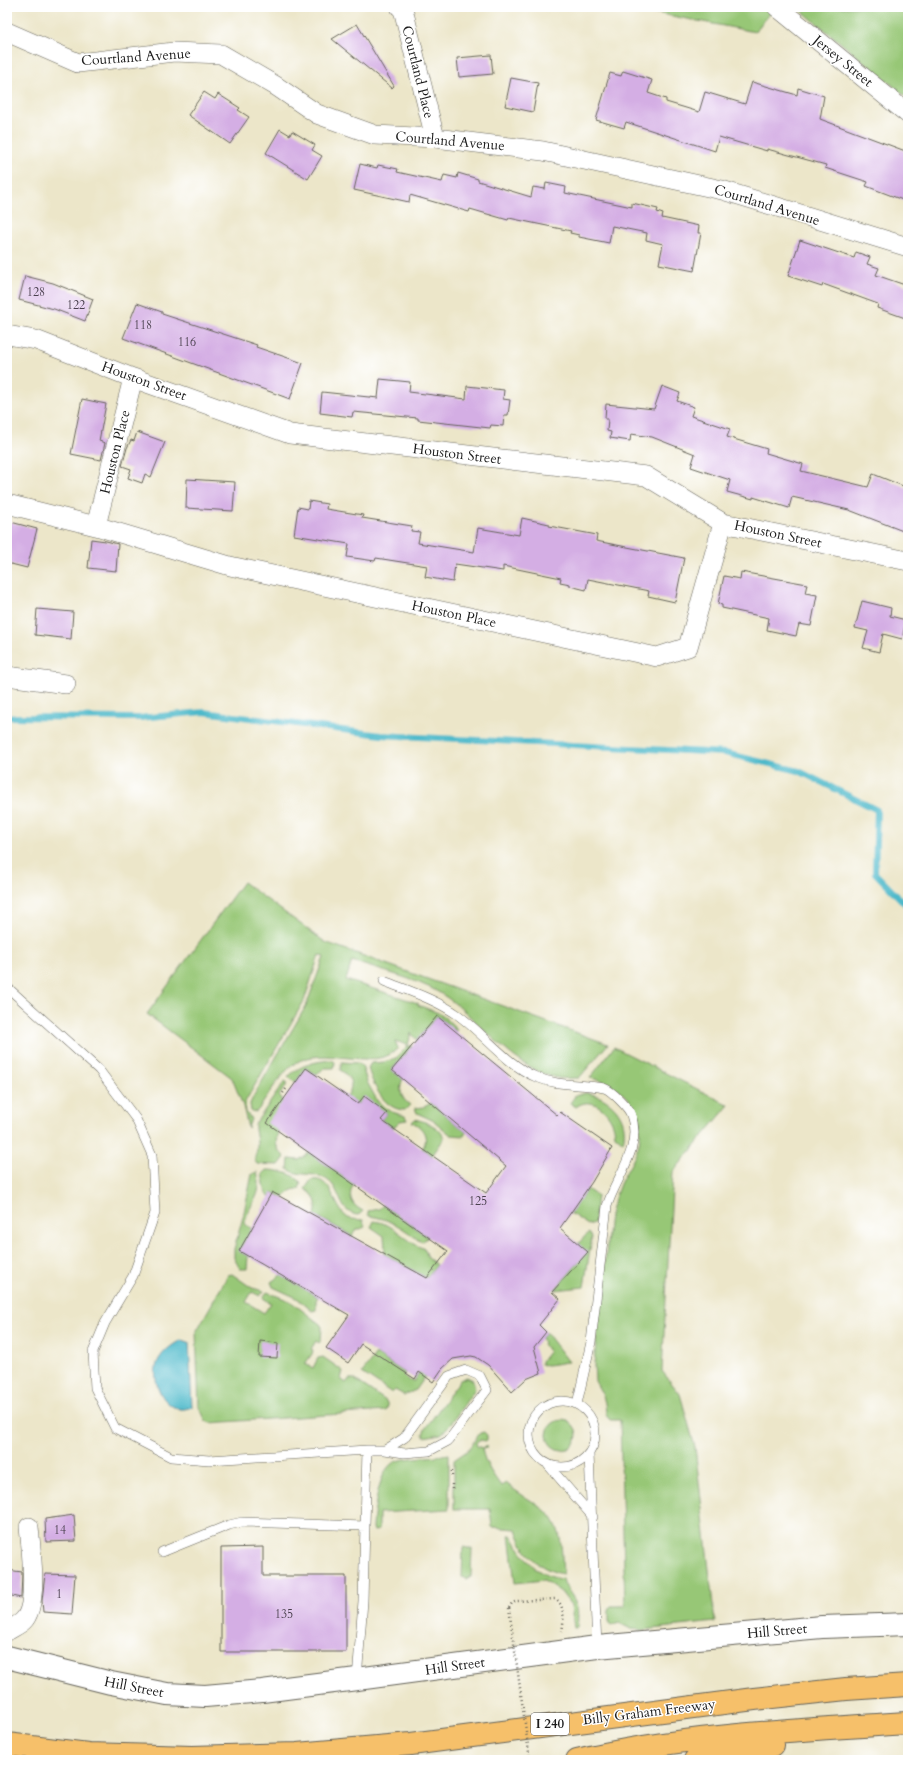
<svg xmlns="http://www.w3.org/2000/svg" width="915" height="1767" font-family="Cardo,serif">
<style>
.green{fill:#97c776;stroke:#5a7249}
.water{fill:#4eb9ca;stroke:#356a73}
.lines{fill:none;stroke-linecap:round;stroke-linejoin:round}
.stream{stroke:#4eb9ca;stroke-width:6}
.building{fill:#d4aee4}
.service-casing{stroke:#656359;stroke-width:10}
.minor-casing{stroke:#656359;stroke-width:20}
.tertiary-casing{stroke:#656359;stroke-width:24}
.motorway-casing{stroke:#656359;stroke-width:24}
.path{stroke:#656359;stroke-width:2.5;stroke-dasharray:1 3;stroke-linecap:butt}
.service{stroke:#fff;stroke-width:9}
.minor{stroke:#fff;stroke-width:19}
.tertiary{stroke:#fff;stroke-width:22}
.motorway{stroke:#f6c06b;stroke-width:22}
.path-bridge{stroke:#656359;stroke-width:2.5;stroke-dasharray:1 3;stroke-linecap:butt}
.labels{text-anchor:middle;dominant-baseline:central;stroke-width:3;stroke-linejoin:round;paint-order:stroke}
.number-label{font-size:12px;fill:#4a404e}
.shield{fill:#fff;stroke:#606060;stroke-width:1}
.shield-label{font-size:13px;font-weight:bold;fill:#1c1c1c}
.street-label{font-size:14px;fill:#1c1c1c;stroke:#fff}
</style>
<rect width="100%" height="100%" fill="#fff"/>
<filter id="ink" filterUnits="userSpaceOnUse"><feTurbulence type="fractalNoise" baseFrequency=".025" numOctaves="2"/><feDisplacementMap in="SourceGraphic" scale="8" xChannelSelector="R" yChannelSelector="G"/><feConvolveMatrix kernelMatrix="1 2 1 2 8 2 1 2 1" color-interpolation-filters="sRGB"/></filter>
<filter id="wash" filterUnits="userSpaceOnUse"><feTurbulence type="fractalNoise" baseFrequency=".012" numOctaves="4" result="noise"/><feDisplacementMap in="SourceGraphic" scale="16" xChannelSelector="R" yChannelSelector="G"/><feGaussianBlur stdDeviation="0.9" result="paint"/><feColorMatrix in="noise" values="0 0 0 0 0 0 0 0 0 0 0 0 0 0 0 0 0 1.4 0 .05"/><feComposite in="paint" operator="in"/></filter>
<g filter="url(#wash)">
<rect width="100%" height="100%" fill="#ece6c9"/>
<path class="green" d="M 625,7 L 774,7 L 755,32 Z
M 797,7 L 908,7 L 908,98 Z
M 243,882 L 325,942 L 608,1044 L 579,1078 C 573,1078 565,1079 558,1078 C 509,1068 481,1018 440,993 C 415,978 380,971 352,961 L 346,980 L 418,1003 L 418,1005 L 441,1014 L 457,1029 L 456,1031 L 437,1016 L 417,1040 L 411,1033 L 408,1045 L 395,1041 L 398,1048 C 374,1074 324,1043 294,1064 C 279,1075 269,1095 258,1110 L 256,1112 L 251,1111 L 250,1104 L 253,1097 L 306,1006 L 324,957 L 319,955 L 304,1001 L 245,1102 L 246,1112 L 251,1119 L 248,1128 L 243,1106 L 232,1078 L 147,1014 Z
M 408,1046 L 412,1046 L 392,1070 L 403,1079 C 398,1088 401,1099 410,1105 L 405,1110 C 384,1110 373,1085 368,1068 L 371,1063 L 384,1062 L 396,1058 Z
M 614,1047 L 729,1105 L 673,1172 L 662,1371 L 680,1394 L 695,1447 L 715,1622 L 643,1630 L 631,1629 L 619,1623 L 611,1626 L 609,1624 L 609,1608 L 611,1606 L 625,1606 L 620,1420 L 610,1420 L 606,1414 L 605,1403 L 603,1396 L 595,1381 L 594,1364 C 597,1328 602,1292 606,1255 C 608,1240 608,1224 611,1210 C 614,1201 617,1192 620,1184 C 628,1167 640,1153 640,1134 C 640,1103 618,1083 590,1078 Z
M 332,1060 L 335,1062 L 334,1068 L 324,1068 L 317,1075 L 306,1068 L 296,1082 L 288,1077 C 299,1065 316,1061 332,1060 Z
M 342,1062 L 358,1063 L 362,1066 L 367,1082 L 378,1102 L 392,1112 L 405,1116 L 407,1120 L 400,1121 L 393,1128 L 381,1120 L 387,1113 L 364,1097 L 358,1104 L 347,1096 C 355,1085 350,1076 340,1070 Z
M 285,1081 L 288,1083 L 279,1096 L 283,1100 L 276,1143 L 278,1150 L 285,1157 L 279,1165 L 257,1164 C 252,1159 257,1154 257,1148 C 258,1139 254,1132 255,1124 Z
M 586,1093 C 609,1096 630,1116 623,1142 L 615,1135 C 615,1117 594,1093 576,1107 L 570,1103 L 575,1096 Z
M 431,1103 L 466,1132 L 464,1136 L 451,1135 L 434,1121 L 417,1113 L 415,1108 L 424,1107 Z
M 415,1119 C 426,1122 440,1126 444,1138 L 443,1140 L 432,1156 L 422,1149 C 430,1138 423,1127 412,1122 Z
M 309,1153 L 354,1184 C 347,1195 351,1205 363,1211 L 360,1214 L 357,1215 C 339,1212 341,1192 330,1182 C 317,1170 299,1178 288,1169 L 289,1159 L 299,1160 Z
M 266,1170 C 277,1170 295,1173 301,1183 L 299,1189 C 292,1189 288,1191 284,1198 L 273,1192 L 270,1196 L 266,1194 L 262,1174 Z
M 257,1172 C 265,1197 247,1204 245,1224 L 252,1229 L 239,1251 L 248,1256 L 247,1269 L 240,1269 L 234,1258 L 234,1249 L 243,1217 L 252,1174 Z
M 311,1180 C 333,1176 333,1208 348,1218 C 352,1220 358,1219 363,1220 L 365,1227 L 355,1231 L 352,1236 L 315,1215 C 318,1204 316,1195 305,1189 Z
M 587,1189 L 597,1196 L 594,1223 L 588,1225 L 570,1213 Z
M 383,1205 L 428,1237 L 422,1242 L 418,1240 C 404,1228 388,1218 369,1216 L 368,1214 L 368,1211 L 379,1209 Z
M 374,1221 C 395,1223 406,1243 425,1249 L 428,1258 L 437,1265 L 427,1278 L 384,1254 L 385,1249 L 384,1236 L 371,1227 Z
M 589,1233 L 592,1237 L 584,1287 L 555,1290 L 587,1252 L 578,1244 L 586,1235 Z
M 232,1274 L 252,1288 L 264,1291 L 260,1296 L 252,1292 L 246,1302 L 264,1313 L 271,1303 L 263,1298 L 267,1292 L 290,1301 L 320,1324 L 322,1327 L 321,1341 L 319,1343 L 316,1341 L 311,1349 L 313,1350 L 312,1354 L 305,1364 L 313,1368 L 318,1358 L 323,1357 L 343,1371 L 341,1379 L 346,1383 L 349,1379 L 354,1379 L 386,1401 L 388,1406 L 386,1411 L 210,1423 L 206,1421 L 199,1407 L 196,1332 L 228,1275 Z
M 281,1275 L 318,1297 L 316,1300 L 316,1310 L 312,1311 L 297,1298 L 273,1287 L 271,1282 Z
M 546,1332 L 569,1362 C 561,1362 547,1367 541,1364 L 541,1361 L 549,1351 L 543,1344 L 544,1342 L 541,1339 Z
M 376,1354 L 405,1373 L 403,1375 L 410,1381 L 414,1381 L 420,1371 L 435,1363 L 416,1390 L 404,1395 L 395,1390 L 392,1393 L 362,1373 Z
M 467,1377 L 473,1380 L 475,1389 L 447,1429 L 441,1434 L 424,1437 L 423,1434 L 425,1429 L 460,1380 Z
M547 1435a15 15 0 1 1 30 0a15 15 0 1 1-30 0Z
M 484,1432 L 487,1435 L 487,1441 L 479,1440 L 476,1443 L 477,1446 L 482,1448 L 487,1446 L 487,1448 L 482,1449 C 485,1464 493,1475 501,1486 L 506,1483 C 517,1493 530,1499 542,1508 C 564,1524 561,1549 563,1574 C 537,1569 524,1553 516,1529 L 492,1527 L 490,1509 L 454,1509 L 454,1460 L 467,1451 L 480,1433 Z
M 449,1454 L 449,1509 L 379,1513 L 379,1530 L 374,1531 L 373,1528 C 374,1512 378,1466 397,1461 C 413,1456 432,1458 449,1454 Z
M 509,1535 L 511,1535 C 523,1555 536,1578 563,1579 C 565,1589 572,1593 575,1602 C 579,1610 578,1620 577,1628 L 574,1628 L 571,1605 L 561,1592 L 544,1580 L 515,1583 Z
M 463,1547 L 472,1549 L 471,1576 L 466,1579 L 462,1577 Z"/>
<path class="water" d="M 181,1340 L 189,1342 L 192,1407 C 189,1408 183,1410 180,1409 C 162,1406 153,1382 156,1367 C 158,1355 171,1345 181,1340 Z"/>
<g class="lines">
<path class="stream" d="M 7,717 L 139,718 L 204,712 L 381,735 L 725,753 L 799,771 L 877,810 L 875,873 L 908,907"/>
</g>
<g id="blocks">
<path class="building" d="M 357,24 L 394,86 L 392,88 L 332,39 Z
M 491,55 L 493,74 L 459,77 L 457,58 Z
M 623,71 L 652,80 L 648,93 L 666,99 L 666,102 L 699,112 L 705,92 L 745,104 L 752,82 L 797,95 L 798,88 L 824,96 L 820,119 L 908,152 L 908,202 L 866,186 L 868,182 L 825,168 L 826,165 L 767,149 L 767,151 L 719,137 L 715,151 L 626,122 L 624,128 L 596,120 L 610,73 L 621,76 Z
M 511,78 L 538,83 L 533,112 L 505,106 Z
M 204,92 L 215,99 L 218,94 L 240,108 L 238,110 L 249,117 L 230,144 L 188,115 Z
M 280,129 L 290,135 L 292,131 L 315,145 L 312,150 L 322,156 L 308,179 L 266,153 Z
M 360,164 L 377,168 L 378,165 L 398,169 L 397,172 L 442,182 L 444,175 L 457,178 L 458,173 L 478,179 L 478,181 L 531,197 L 533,187 L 545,189 L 546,183 L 566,187 L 565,193 L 632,207 L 632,203 L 658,209 L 657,212 L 663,214 L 662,218 L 699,226 L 698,233 L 701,233 L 694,271 L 659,264 L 663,244 L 646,240 L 647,233 L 612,226 L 609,243 L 579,237 L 579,235 L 570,233 L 571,231 L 509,218 L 508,220 L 470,209 L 469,212 L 410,195 L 409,202 L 354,190 Z
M 800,240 L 854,258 L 856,252 L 870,257 L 867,264 L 879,268 L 876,275 L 908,286 L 908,319 L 877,308 L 878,304 L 823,284 L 822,287 L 788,276 Z
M 25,276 L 53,283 L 93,299 L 85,321 L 54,309 L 19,300 Z
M 137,303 L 162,312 L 162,314 L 257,345 L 256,347 L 303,363 L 290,399 L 123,338 Z
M 380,379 L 410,382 L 409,392 L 466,399 L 467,386 L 504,390 L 503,399 L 510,400 L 508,415 L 504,415 L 503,426 L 491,425 L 490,428 L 418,420 L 418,418 L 353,412 L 352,417 L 320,413 L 322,392 L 378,398 Z
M 662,386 L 680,393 L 677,401 L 694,407 L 691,416 L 730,429 L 727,437 L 767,449 L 766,453 L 803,464 L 801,471 L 868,487 L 873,474 L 908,488 L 908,533 L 849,510 L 792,497 L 789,508 L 753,497 L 753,499 L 727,492 L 730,480 L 691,467 L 695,454 L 652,437 L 631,434 L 630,441 L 610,438 L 611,432 L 607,431 L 608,419 L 605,419 L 606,404 L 654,409 Z
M 82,399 L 106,404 L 99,441 L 105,443 L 101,460 L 71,454 Z
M 137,432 L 165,442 L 151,477 L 145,474 L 142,483 L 128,478 L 131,469 L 122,466 L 127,448 L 131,440 L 134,441 Z
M 187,479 L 235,482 L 233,511 L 186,508 Z
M 309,501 L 327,504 L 326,509 L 363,515 L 362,518 L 412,526 L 411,531 L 420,532 L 418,543 L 474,552 L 478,528 L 519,535 L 522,518 L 549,524 L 549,526 L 597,535 L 596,541 L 684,558 L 675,602 L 648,596 L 649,591 L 588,579 L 586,590 L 570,586 L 570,584 L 560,582 L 561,578 L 503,566 L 503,571 L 455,564 L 453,582 L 425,577 L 427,566 L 376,558 L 375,561 L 347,557 L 349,544 L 294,535 L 298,507 L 308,509 Z
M 7,521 L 37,529 L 27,568 L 7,563 Z
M 91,539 L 106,541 L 118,544 L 116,571 L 88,568 Z
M 741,572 L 807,584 L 805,593 L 817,595 L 811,626 L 799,624 L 796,636 L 767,630 L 769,618 L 722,608 L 722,605 L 718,604 L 724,576 L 740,579 Z
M 862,601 L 891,608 L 890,616 L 906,620 L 902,639 L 883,634 L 879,652 L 863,648 L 868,631 L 855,628 Z
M 37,609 L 73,612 L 71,639 L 35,635 Z
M 437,1016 L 557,1115 L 560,1112 L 612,1148 L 592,1182 L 560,1228 L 588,1252 L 552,1292 L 560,1299 L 539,1325 L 546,1332 L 534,1347 L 541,1373 L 526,1379 L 512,1392 L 488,1365 L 476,1357 L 471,1356 L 453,1359 L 442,1369 L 433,1382 L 419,1372 L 415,1379 L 361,1344 L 348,1363 L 326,1348 L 349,1315 L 239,1251 L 272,1192 L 427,1278 L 448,1251 L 267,1123 L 306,1068 L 358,1104 L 364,1096 L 387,1113 L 381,1120 L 486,1193 L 506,1166 L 392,1070 Z
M 260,1341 L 278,1343 L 277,1358 L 259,1357 Z
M 74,1515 L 76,1541 L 46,1542 L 45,1519 Z
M 263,1547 L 263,1576 L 346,1576 L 346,1652 L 221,1652 L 221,1548 Z
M 7,1570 L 22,1572 L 21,1598 L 7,1595 Z
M 45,1574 L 75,1575 L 72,1614 L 43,1612 L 42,1601 Z"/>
</g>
</g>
<g filter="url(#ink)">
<use href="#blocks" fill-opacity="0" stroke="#656359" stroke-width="1"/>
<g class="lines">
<g class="service-casing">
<path id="service" d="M 384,981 C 409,991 435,999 458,1015 C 483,1033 507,1065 536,1077 C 560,1087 580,1083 604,1088 C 611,1090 629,1108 631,1115 C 643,1147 616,1177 607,1206 L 591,1342 L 577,1404
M 7,987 L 99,1070 L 136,1119 L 152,1155 L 155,1213 L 133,1276 L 105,1323 L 93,1352 L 95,1388 L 115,1428 L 171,1457 L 209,1460 L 367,1450 L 385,1450 L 404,1453 L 429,1451 L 448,1441 L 487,1390 L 480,1376 L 466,1370 L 449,1376 L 404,1438 L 385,1450
M529 1434a33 33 0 1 1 66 0a33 33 0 1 1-66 0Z
M 589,1454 L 597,1647
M 548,1465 L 593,1517
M 162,1552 L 229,1525 L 242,1522 L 365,1526
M 357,1679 L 363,1601 L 367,1450"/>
</g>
<g class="minor-casing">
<path id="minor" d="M 400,7 L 403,9 L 435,138
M 777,7 L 908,114
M 7,32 L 78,63 L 174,52 L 221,54 L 276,86 L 317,114 L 375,135 L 435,138 L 543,151 L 722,190 L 908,247
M 7,335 L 36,340 L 133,378 L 290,434 L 646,476 L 723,523 L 908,561
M 7,504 L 96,526 L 230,566 L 657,657 L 688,647 L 723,523
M 96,526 L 133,378
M 7,676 L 66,684
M 7,1631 C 12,1628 19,1625 23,1621 C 39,1606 31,1549 29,1527"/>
</g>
<g class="tertiary-casing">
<path id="tertiary" d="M 7,1657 L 111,1683 L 167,1694 L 205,1696 L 262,1691 L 357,1679 L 597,1647 L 822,1627 L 908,1624"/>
</g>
<g class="motorway-casing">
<path id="motorway" d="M 7,1744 L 88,1754 L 192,1757 L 297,1754 L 411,1744 L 754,1699 L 846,1689 L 908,1685
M 577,1760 C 685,1735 797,1730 908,1723
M 695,1760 L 773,1745"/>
</g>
<path class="path" d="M 283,1093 L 286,1089
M 452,1471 L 452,1478
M 452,1484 L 452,1492
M 509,1608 L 512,1603 L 517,1601 L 556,1599 C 565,1606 564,1621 562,1631"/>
<use href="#service" class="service"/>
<use href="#minor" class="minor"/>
<use href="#tertiary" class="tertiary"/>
<use href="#motorway" class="motorway"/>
<path class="path-bridge" d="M 509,1608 L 530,1760"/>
</g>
</g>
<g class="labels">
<g class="number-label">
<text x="36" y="292">128</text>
<text x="76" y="305">122</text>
<text x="143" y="325">118</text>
<text x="187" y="342">116</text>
<text x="478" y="1201">125</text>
<text x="60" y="1530">14</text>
<text x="59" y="1594">1</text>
<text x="284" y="1614">135</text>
</g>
<rect class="shield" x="531" y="1713" width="38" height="22" rx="3"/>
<g class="shield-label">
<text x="550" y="1724">I 240</text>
</g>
<g class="street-label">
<text transform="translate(136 57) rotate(-4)">Courtland Avenue</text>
<text transform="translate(843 61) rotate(39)">Jersey Street</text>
<text transform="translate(418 72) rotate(76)">Courtland Place</text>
<text transform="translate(450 141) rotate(5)">Courtland Avenue</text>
<text transform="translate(767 205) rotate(17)">Courtland Avenue</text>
<text transform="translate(144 381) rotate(20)">Houston Street</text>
<text transform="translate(115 452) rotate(-76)">Houston Place</text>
<text transform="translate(457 454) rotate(7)">Houston Street</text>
<text transform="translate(778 534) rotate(12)">Houston Street</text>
<text transform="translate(454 614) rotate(12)">Houston Place</text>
<text transform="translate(777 1631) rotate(-5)">Hill Street</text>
<text transform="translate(455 1666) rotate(-8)">Hill Street</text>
<text transform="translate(134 1687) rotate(11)">Hill Street</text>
<text transform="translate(649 1712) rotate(-7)">Billy Graham Freeway</text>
</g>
</g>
<rect width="915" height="1767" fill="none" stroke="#fff" stroke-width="24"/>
</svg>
